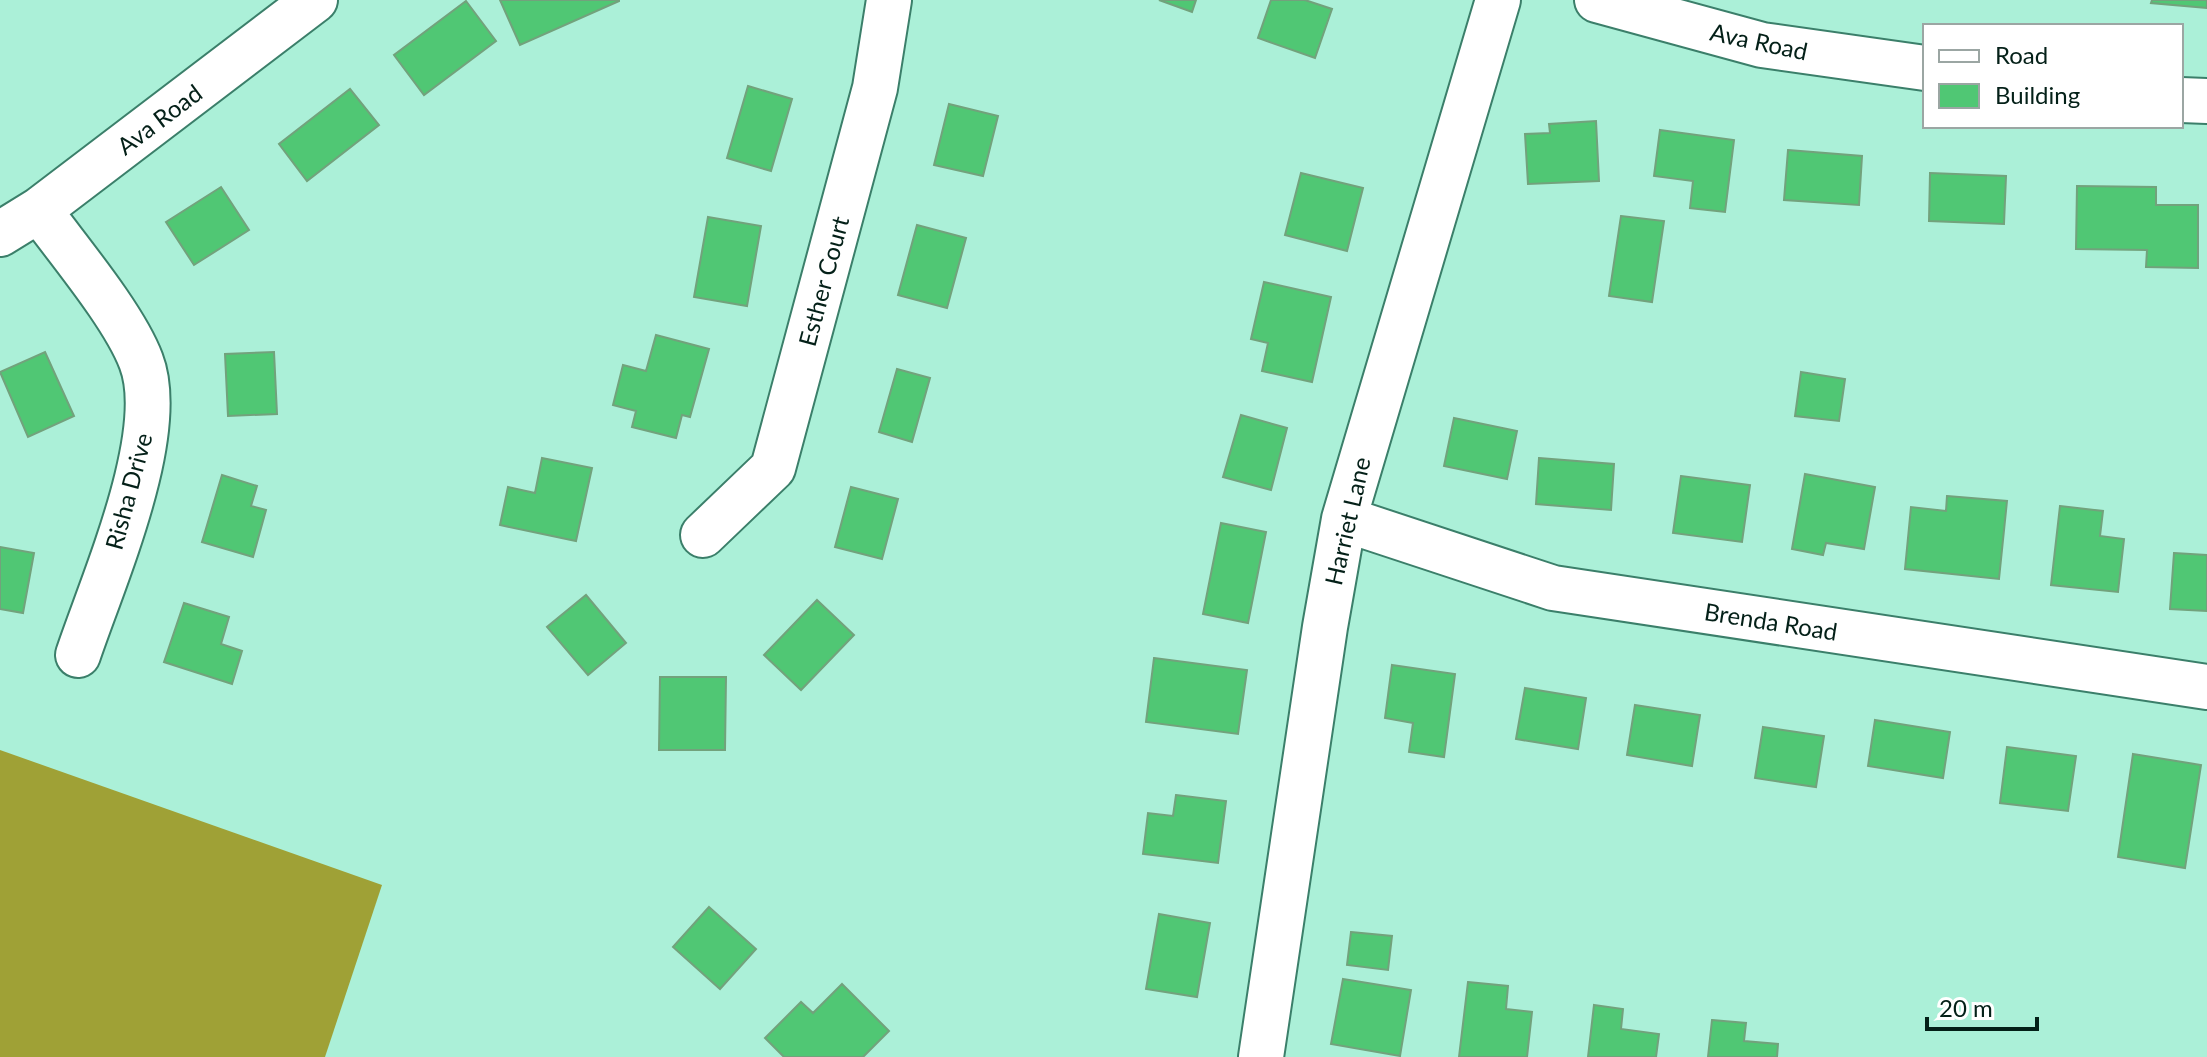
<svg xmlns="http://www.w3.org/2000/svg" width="2207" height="1057" font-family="Lato,sans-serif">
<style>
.forest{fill:#9fa136}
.building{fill:#50c774;stroke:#72a27c;stroke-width:2}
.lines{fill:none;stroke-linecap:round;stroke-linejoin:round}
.minor-casing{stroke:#3b7f6a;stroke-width:48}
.minor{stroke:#fff;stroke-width:44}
.labels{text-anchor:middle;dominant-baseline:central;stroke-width:6;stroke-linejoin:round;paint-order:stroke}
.street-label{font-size:24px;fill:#042018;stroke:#fff}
</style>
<rect width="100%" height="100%" fill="#abf0d8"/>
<path class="forest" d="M 0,750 L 382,885 L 325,1057 L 0,1057 Z"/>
<path class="building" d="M 500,0 L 619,0 L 619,1 L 520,45 Z
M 1159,0 L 1196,0 L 1192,12 Z
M 1271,0 L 1305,0 L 1332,9 L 1315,58 L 1258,38 Z
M 2152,0 L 2207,0 L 2207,8 L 2151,3 Z
M 466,1 L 496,41 L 424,95 L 394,55 Z
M 748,86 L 792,99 L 771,171 L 727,158 Z
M 350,89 L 379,125 L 307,181 L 279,144 Z
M 949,104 L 998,116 L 983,176 L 934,165 Z
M 1596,121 L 1599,181 L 1528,184 L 1525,134 L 1550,133 L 1549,124 Z
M 1660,130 L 1734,140 L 1725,212 L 1690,208 L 1693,181 L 1654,176 Z
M 1788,150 L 1862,156 L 1859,205 L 1784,200 Z
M 1301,173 L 1363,188 L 1347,251 L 1285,235 Z
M 1930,173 L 2006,176 L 2004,224 L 1929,221 Z
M 2077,186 L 2156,187 L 2156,205 L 2198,205 L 2198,268 L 2146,267 L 2147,250 L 2076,249 Z
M 221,187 L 249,230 L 194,265 L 166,222 Z
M 1621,216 L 1664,221 L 1652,302 L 1609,296 Z
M 708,217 L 761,226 L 747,306 L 694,297 Z
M 917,225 L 966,238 L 947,308 L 898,295 Z
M 1264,282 L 1331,297 L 1312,382 L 1262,371 L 1268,343 L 1251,339 Z
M 656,335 L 709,349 L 690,417 L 682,415 L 676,438 L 632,427 L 636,411 L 613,405 L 623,365 L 646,371 Z
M 45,352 L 74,416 L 28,437 L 0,372 Z
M 274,352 L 277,414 L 228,416 L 225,354 Z
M 897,369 L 930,378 L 912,442 L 879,432 Z
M 1801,372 L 1845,379 L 1839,421 L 1795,416 Z
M 1241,415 L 1287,428 L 1271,490 L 1223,477 Z
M 1454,418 L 1517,431 L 1507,479 L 1444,466 Z
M 542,458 L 592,468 L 576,541 L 500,525 L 508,487 L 535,493 Z
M 1539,458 L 1614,464 L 1611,510 L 1536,504 Z
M 1805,474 L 1875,487 L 1864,549 L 1826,543 L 1823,555 L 1792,549 Z
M 222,475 L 257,486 L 251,506 L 266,510 L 253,557 L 202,542 Z
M 1681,476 L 1750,485 L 1742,542 L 1673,533 Z
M 851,487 L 898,499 L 882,559 L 835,547 Z
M 1947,496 L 2007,501 L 1999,579 L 1905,569 L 1911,507 L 1946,511 Z
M 2060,506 L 2103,511 L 2100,536 L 2124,539 L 2118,592 L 2051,585 Z
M 1221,523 L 1266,532 L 1248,623 L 1203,614 Z
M 0,547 L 34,553 L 23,613 L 0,609 Z
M 2174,553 L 2207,555 L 2207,611 L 2170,609 Z
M 586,595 L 626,643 L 588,675 L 547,627 Z
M 817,600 L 854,635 L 801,690 L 764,655 Z
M 184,603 L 229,617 L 221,644 L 242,651 L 232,684 L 164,662 Z
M 1154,658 L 1247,670 L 1238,734 L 1146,722 Z
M 1392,665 L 1455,674 L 1444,757 L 1409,752 L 1413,723 L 1385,718 Z
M 660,677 L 726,677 L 725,750 L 659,750 Z
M 1525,688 L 1586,698 L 1578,749 L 1516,739 Z
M 1635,705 L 1700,715 L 1692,766 L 1627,755 Z
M 1875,720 L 1950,732 L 1943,778 L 1868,766 Z
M 1763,727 L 1824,736 L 1816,787 L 1755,778 Z
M 2007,747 L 2076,756 L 2068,811 L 2000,803 Z
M 2133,754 L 2201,765 L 2185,868 L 2118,857 Z
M 1176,795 L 1226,801 L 1218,863 L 1143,854 L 1148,813 L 1173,816 Z
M 709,907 L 756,949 L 720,989 L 673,947 Z
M 1159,914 L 1210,923 L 1197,997 L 1146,989 Z
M 1351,932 L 1392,936 L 1388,970 L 1347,965 Z
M 1343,979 L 1411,990 L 1400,1056 L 1331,1044 Z
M 1468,982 L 1508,986 L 1506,1009 L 1532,1012 L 1527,1057 L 1459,1057 Z
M 842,984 L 889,1031 L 863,1057 L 784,1057 L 765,1038 L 801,1002 L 813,1013 Z
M 1594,1005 L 1623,1009 L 1621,1029 L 1659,1034 L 1656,1057 L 1588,1057 Z
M 1712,1020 L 1746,1023 L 1744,1041 L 1778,1044 L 1777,1057 L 1708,1057 Z"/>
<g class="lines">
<g class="minor-casing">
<path id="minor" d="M 1597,0 L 1762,45 L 1925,68
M 2181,100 L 2207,101
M 39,210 C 69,251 124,316 141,361 C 169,433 102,583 78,655
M 0,234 L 39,210 L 315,0
M 1344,519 L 1553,588 L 2207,687
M 703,535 L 773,468 L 875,88 L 889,0
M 1261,1057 L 1325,627 L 1344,519 L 1498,0"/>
</g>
<use href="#minor" class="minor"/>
</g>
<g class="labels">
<g class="street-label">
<text transform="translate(1759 41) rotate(12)">Ava Road</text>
<text transform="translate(159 119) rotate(-37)">Ava Road</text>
<text transform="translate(823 281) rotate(-75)">Esther Court</text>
<text transform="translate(128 491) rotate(-75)">Risha Drive</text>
<text transform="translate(1347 521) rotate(-77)">Harriet Lane</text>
<text transform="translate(1771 621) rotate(9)">Brenda Road</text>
</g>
</g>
<rect x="1923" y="24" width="260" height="104" fill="#ffffff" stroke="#9ba6a3" stroke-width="2"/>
<rect x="1939" y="50" width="40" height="12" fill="#ffffff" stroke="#9ba6a3" stroke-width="2"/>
<text x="1995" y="64" font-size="24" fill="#042018">Road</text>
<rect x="1939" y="84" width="40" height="24" fill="#50c774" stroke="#9ba6a3" stroke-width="2"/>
<text x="1995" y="104" font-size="24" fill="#042018">Building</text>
<path d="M1927 1017v12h110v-12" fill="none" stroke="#042018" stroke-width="4"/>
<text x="1939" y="1017" font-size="24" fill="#042018" stroke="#ffffff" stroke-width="6" paint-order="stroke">20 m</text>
</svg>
